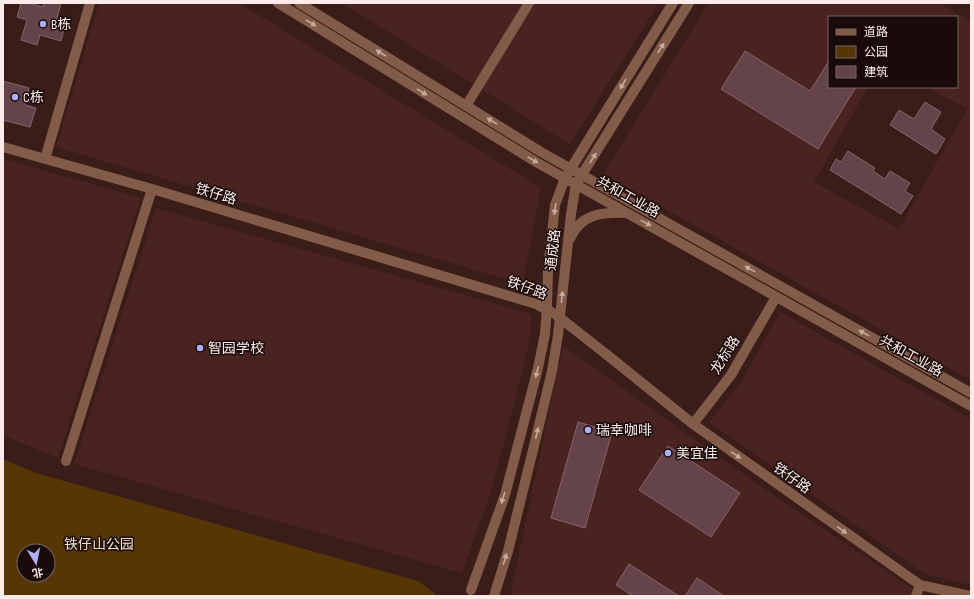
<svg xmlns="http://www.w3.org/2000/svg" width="974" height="599" font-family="'Sofia Sans Condensed','Noto Sans SC',sans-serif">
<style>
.built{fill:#49231f;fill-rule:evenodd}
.green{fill:#573606;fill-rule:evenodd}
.building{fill:#65434a;stroke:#87636a}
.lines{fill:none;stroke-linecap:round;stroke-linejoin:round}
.minor{stroke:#825c48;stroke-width:10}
.minor-bridge{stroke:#825c48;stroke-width:10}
.oneway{fill:#c6aba1}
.poi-dot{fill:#adaffb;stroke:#180b09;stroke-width:1.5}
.labels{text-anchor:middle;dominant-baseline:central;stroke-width:3;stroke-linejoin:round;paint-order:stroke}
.poi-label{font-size:14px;fill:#fdebe9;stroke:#180b09;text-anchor:start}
.street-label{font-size:14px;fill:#fdebe9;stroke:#180b09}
.park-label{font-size:14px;fill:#f3e1ce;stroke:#180b09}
</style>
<rect width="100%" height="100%" fill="#3a1d19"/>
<path class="built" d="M 99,3 L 239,3 L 541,188 L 523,284 L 56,147 Z
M 342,3 L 659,3 L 570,144 Z
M 709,3 L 939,3 L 971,21 L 971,380 L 603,174 ZM 829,17 L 957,17 L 957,87 L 927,87 L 967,109 L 899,229 L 814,182 L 868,87 L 829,87 Z
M 3,159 L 141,198 L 58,458 L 3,435 Z
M 156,208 L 531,314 L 531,332 L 524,365 L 506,436 L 491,491 L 462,573 L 74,464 Z
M 780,312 L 971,419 L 971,585 L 925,574 L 709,422 L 741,382 Z
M 563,346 L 776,497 L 923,596 L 510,596 Z"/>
<path class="green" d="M 3,459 L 36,473 L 418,581 L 438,596 L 3,596 ZM 24,551 L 48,551 L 48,575 L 24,575 Z"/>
<path class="building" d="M 21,3 L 29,3 L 43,7 L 44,3 L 61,3 L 56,22 L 65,25 L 61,41 L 40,35 L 37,45 L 21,40 L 27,20 L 17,17 Z
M 745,51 L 810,91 L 829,61 L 829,87 L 856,87 L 818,149 L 721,89 Z
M 3,81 L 29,88 L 25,105 L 36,108 L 30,127 L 3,120 Z
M 925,102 L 941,112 L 931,129 L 945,139 L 936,154 L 890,125 L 899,110 L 914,119 Z
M 848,151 L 875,168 L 873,171 L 885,179 L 890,171 L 910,183 L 905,191 L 913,196 L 901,214 L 830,170 L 836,159 L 841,162 Z
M 578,422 L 612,432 L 585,528 L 551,518 Z
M 668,446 L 740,493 L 711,537 L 639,490 Z
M 629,564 L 679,596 L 633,596 L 616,585 Z
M 697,578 L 724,596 L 685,596 Z"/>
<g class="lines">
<path class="minor" d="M 278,3 L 536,162 L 971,406
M 299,3 L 541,152 L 971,393
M 466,106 L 529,3
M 3,147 L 152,189 L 536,304
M 45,159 L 90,3
M 570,239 C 580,214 602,212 626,213
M 606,354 L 693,424 L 920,585 L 970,596
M 693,424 L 731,375 L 776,297
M 66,461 L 152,189
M 471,590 L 505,495 L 538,368 L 545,334 L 547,307 L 548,270 L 555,205 L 565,178 L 673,3
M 494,596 L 508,551 L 535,442 L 552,371 L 558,335 L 571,214 L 576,184 L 689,3
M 916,596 L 920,585"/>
<path class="minor-bridge" d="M 536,304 L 555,314 L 606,354"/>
</g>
<defs><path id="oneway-solid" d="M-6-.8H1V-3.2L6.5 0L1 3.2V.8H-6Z"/></defs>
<g class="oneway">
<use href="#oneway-solid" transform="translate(311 23) rotate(32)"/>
<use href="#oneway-solid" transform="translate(661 48) rotate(-58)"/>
<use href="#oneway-solid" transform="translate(381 53) rotate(-148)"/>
<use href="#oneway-solid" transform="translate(623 84) rotate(122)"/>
<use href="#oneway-solid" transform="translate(422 92) rotate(32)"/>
<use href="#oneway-solid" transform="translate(492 121) rotate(-148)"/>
<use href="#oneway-solid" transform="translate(593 158) rotate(-58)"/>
<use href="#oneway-solid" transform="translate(533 160) rotate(31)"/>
<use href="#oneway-solid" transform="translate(555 209) rotate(99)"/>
<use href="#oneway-solid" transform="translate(646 223) rotate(29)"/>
<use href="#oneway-solid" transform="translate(750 269) rotate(-151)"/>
<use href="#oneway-solid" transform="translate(562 297) rotate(-84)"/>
<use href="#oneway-solid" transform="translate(864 333) rotate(-151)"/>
<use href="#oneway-solid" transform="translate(537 372) rotate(104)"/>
<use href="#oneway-solid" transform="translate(537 433) rotate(-77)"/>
<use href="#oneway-solid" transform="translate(736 455) rotate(35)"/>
<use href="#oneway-solid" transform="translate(503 498) rotate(108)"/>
<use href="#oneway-solid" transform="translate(842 530) rotate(35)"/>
<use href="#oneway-solid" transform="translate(505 559) rotate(-73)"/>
</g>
<g class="poi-dot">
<circle cx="43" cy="24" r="4"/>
<circle cx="15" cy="97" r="4"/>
<circle cx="200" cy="348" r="4"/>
<circle cx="588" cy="430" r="4"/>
<circle cx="668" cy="453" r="4"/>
</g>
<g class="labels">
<g class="poi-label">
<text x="51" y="24">B栋</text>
<text x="23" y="97">C栋</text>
<text x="208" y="348">智园学校</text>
<text x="596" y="430">瑞幸咖啡</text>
<text x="676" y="453">美宜佳</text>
</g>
<g class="street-label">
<text transform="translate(216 194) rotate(17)">铁仔路</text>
<text transform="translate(628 197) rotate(29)">共和工业路</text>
<text transform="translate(553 250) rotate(-84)">通成路</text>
<text transform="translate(527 288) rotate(20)">铁仔路</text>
<text transform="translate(725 355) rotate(-58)">龙标路</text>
<text transform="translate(911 356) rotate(29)">共和工业路</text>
<text transform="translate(792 478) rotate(35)">铁仔路</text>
</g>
<g class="park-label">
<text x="99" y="544">铁仔山公园</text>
</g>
</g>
<rect width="974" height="599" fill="none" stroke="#fdebe9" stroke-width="8"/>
<rect x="828" y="16" width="130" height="72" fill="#180b09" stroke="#746563"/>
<rect x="836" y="29" width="20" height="6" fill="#825c48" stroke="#746563"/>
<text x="864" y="36" font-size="12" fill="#fdebe9">道路</text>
<rect x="836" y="46" width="20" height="12" fill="#573606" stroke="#746563"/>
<text x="864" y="56" font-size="12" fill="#fdebe9">公园</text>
<rect x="836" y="66" width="20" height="12" fill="#65434a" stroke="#746563"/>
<text x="864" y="76" font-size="12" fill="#fdebe9">建筑</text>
<g transform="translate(36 563) rotate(170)"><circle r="19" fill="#180b09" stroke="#746563"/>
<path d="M0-3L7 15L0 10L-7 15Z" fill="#adaffb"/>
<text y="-6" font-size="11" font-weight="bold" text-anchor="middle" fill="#fdebe9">北</text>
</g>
</svg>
